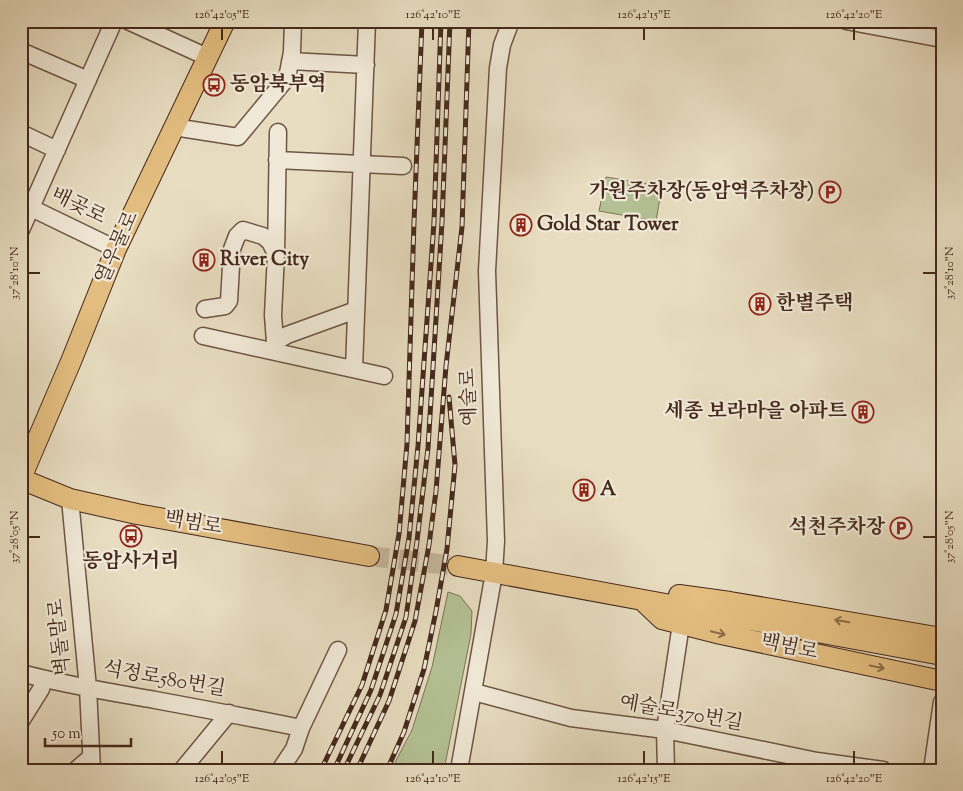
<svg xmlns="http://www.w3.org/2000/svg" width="963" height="791" font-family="'Sorts Mill Goudy','Noto Serif KR',serif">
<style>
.green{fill:#b4c194;stroke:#7c7558}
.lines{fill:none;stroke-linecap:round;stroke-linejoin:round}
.major-tunnel{stroke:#c7b9a0;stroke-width:20;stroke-dasharray:20 10;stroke-linecap:butt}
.minor-casing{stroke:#6e5645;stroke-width:19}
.major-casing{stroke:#45291c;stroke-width:22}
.minor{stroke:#f0e9d7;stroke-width:16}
.major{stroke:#e4be80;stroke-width:20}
.rail-casing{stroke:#45291c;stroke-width:5}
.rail{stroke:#f0e9d7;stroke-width:3;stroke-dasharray:9;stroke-linecap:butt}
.oneway{stroke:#8d6c49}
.ticks{fill:none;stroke:#45291c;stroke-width:2}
.labels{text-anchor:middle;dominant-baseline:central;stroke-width:4.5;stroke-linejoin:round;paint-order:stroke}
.poi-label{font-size:20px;font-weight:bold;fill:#45291c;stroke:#f0e9d7;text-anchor:start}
.street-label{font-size:20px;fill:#45291c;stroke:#f0e9d7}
.neatline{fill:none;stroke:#45291c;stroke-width:2}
.ticks-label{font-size:12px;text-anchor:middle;fill:#45291c}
</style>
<rect width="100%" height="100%" fill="#e8ddc1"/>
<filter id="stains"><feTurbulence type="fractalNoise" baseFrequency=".004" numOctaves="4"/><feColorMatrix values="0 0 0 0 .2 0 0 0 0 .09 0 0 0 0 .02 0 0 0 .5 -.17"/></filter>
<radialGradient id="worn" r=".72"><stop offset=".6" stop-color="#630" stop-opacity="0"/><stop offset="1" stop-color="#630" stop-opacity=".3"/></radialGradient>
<path class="green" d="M 606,177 L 662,186 L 656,221 L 599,211 Z
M 448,592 L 460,596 L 472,611 L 471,634 L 444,770 L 391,770 L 412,730 L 432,667 Z"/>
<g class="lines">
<path class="major-tunnel" d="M 369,556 L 458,566"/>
<g class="minor-casing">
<path id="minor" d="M 128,21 L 207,57
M 846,21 L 942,39
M 21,51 L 88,80
M 290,61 L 366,65
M 174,127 L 238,137 L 287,78 L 292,52 L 293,21
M 21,133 L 57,150
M 277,160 L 403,166
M 23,204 L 116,249
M 21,230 L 114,21
M 276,254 L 278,132
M 205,309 L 225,306 L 229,301 L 232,249 L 237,236 L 243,230 L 263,236 L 270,242 L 276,254 L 273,315 L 275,342
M 203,336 L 384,376
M 274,350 L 275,342 L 287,335 L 356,310
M 354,369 L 367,21
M 70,499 L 88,688 L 92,770
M 21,673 C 65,685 110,692 155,700 C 204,709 252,718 301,728
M 474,692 L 571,718 L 665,730 L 817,761 L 883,770
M 21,721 L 41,689 L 44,679
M 76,770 L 91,757
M 182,770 L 229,713
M 280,770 L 294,749 L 301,728 L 338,650
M 459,770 L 494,573 L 496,541 L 487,271 L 498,68 L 502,45 L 511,21
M 666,770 L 665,730 L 681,624
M 932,770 L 942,702"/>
</g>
<g class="major-casing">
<path id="major" d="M 21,478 L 72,359 L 116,249 L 225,21
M 21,479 L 70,499 L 137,514 L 369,556
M 458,566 L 942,655
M 679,595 L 730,602 L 942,638
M 643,601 L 662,619 L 721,634 L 942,681"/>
</g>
<use href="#minor" class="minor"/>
<use href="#major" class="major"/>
<g class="rail-casing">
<path id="rail" d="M 321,770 L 362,685 L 386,610 L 399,534 L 407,444 L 414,222 L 422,21
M 334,770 L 371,690 L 396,614 L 409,538 L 418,446 L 434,222 L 441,21
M 344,770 L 380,695 L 406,617 L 417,541 L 428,448 L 442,222 L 450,21
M 357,770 L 389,701 L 415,621 L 429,545 L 436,491 L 446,366 L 462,227 L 469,21
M 387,770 L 404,732 L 424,669 L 436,611 L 447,549 L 455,465 L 449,397"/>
</g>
<use href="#rail" class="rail"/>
</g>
<defs><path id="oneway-shaft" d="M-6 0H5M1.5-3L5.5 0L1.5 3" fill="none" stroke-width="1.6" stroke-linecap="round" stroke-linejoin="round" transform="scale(1.25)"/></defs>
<g class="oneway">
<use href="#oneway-shaft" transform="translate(842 621) rotate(-170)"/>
<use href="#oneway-shaft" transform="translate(718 633) rotate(14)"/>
<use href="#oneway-shaft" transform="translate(877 667) rotate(12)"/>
</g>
<path class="ticks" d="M 222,28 L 222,40M 433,28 L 433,40M 644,28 L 644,40M 854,28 L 854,40M 28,273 L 40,273M 923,273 L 936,273M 28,537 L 40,537M 923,537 L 936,537M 222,751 L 222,764M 433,751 L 433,764M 644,751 L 644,764M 854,751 L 854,764"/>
<defs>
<g id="bus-ring" transform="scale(1.125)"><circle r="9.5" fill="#f0e9d7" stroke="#8f2418" stroke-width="1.5"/><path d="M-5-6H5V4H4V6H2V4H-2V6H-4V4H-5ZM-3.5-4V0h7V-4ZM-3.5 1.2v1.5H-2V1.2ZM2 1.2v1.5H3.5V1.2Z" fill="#8f2418"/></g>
<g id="parking-ring" transform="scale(1.125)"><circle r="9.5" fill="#f0e9d7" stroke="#8f2418" stroke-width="1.5"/><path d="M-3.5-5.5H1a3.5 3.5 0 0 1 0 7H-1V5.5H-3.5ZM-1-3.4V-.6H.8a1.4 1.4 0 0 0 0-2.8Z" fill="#8f2418"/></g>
<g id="building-ring" transform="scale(1.125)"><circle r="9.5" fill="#f0e9d7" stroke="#8f2418" stroke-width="1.5"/><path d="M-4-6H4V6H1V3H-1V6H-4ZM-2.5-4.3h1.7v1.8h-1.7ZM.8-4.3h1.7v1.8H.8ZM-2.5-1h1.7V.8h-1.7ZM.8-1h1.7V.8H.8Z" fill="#8f2418"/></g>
</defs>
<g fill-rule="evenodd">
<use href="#bus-ring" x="214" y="85"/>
<use href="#parking-ring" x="830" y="192"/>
<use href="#building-ring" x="521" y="225"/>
<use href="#building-ring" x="204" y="260"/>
<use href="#building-ring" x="760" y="304"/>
<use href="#building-ring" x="863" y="412"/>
<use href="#building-ring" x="584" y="490"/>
<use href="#parking-ring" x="901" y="528"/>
<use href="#bus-ring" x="131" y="536"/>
</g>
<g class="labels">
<g class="poi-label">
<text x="230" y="85">동암북부역</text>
<text x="814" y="192" text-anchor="end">가원주차장(동암역주차장)</text>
<text x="537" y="225">Gold Star Tower</text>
<text x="220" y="260">River City</text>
<text x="776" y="304">한별주택</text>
<text x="847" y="412" text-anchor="end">세종 보라마을 아파트</text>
<text x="600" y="490">A</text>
<text x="885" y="528" text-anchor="end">석천주차장</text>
<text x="131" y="562" text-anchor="middle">동암사거리</text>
</g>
<g class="street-label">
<text transform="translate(78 207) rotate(26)">배곶로</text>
<text transform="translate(118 248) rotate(-66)">열우물로</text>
<text transform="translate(470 397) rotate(-92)">예술로</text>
<text transform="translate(193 524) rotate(10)">백범로</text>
<text transform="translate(61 637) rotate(-96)">벽돌말로</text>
<text transform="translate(789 648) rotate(12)">백범로</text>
<text transform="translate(164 680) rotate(10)">석정로580번길</text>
<text transform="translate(681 714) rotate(10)">예술로370번길</text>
</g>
</g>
<rect width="963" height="791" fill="none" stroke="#e8ddc1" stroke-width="55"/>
<path d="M45 738v8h86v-8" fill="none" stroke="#45291c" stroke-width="2.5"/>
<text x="52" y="738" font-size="15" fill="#45291c" stroke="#f0e9d7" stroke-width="4" paint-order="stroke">50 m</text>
<rect x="28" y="28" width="908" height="736" class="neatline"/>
<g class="ticks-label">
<text x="222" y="18">126°42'05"E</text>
<text x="433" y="18">126°42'10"E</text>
<text x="644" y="18">126°42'15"E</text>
<text x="854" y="18">126°42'20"E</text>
<text transform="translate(14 273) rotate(-90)" y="4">37°28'10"N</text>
<text transform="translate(949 273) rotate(-90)" y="4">37°28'10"N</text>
<text transform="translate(14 537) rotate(-90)" y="4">37°28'05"N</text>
<text transform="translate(949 537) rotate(-90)" y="4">37°28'05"N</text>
<text x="222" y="782">126°42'05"E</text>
<text x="433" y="782">126°42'10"E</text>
<text x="644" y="782">126°42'15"E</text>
<text x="854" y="782">126°42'20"E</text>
</g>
<rect width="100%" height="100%" filter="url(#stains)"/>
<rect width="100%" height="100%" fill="url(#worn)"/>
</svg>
